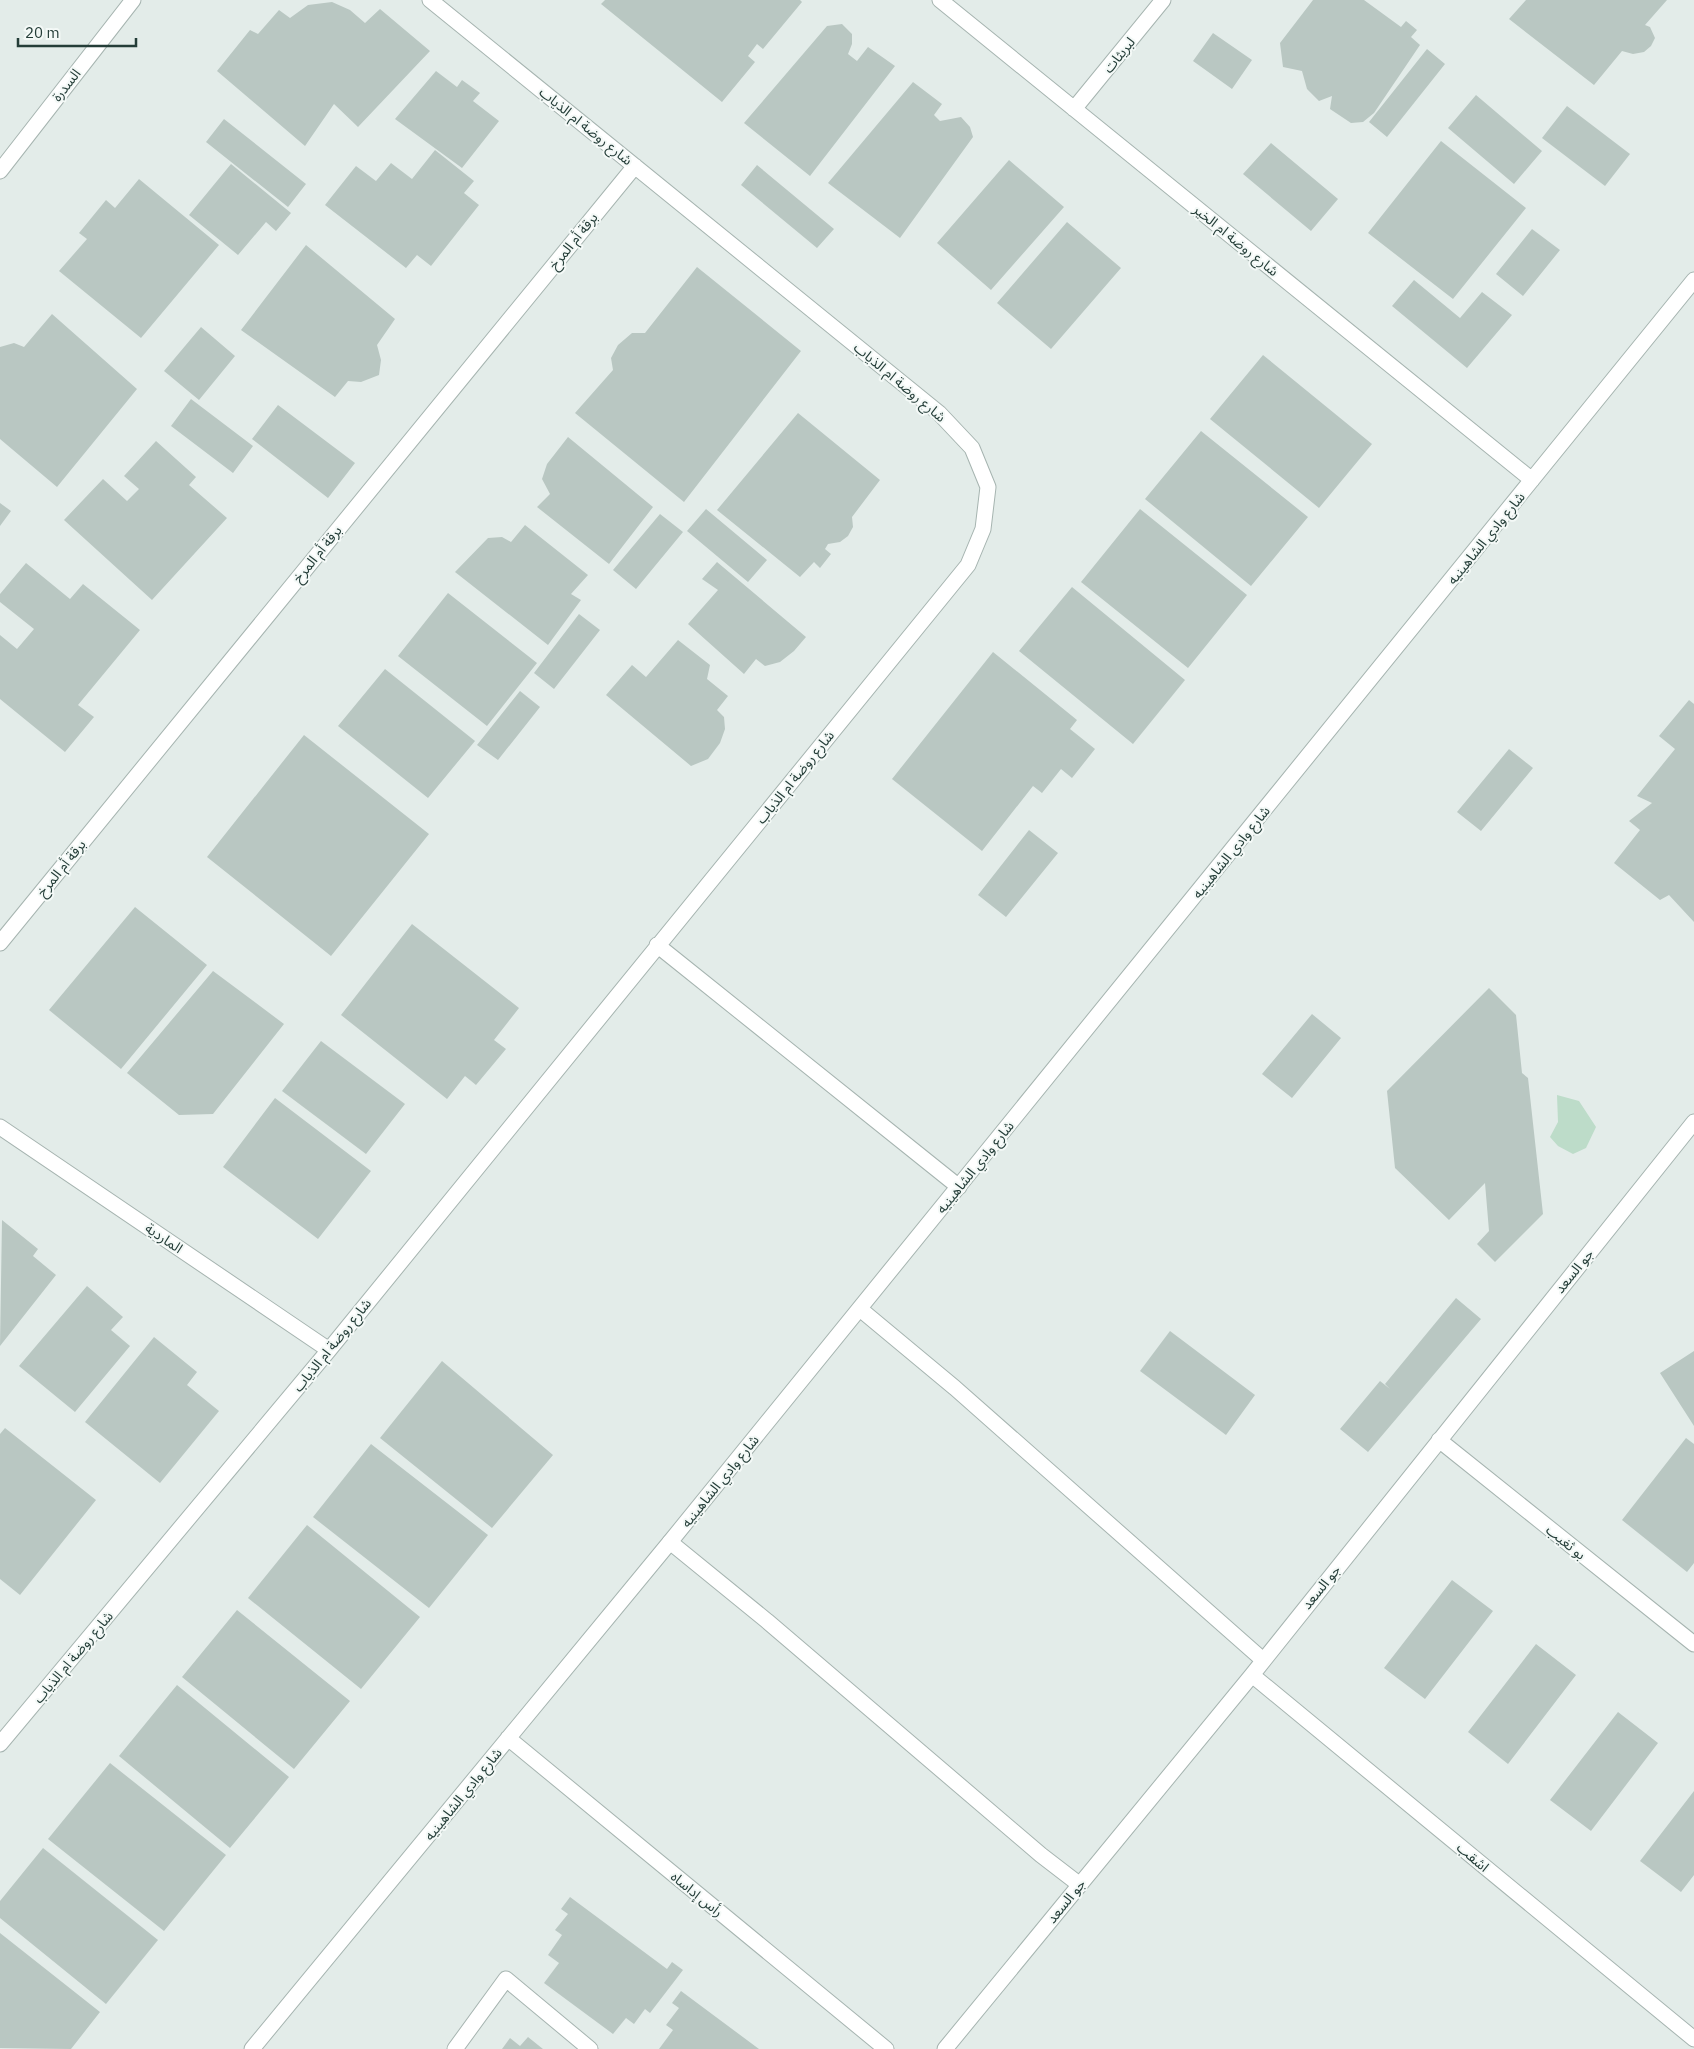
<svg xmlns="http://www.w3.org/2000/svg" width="1694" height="2049" font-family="'IBM Plex Sans','Noto Sans Arabic',sans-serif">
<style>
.green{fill:#bddcc9}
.building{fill:#b9c7c2}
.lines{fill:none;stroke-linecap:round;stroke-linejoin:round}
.service-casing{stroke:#a6b4b0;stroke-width:17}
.minor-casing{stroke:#a6b4b0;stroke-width:17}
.service{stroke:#fff;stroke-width:15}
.minor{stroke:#fff;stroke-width:15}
.labels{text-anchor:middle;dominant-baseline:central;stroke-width:4;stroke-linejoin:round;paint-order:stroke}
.street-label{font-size:14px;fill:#243d38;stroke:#f4f9f7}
</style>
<rect width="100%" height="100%" fill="#e3ece9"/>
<path class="green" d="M 1557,1095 L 1579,1101 L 1596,1127 L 1586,1148 L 1573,1154 L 1558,1146 L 1550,1137 L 1558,1122 Z"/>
<path class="building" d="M 605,0 L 800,0 L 802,2 L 763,49 L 757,44 L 748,56 L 755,62 L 722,102 L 601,4 Z
M 1313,0 L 1364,0 L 1401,27 L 1406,21 L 1417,30 L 1411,37 L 1420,45 L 1374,113 L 1363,122 L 1351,123 L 1330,109 L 1332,96 L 1319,101 L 1307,89 L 1302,71 L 1283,67 L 1280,43 Z
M 1526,0 L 1667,0 L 1645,25 L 1650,27 L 1655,38 L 1651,46 L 1644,52 L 1633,54 L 1622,51 L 1594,85 L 1509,19 Z
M 332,2 L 350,10 L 365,23 L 380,9 L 430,51 L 358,127 L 334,104 L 305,146 L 217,71 L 250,30 L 258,34 L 279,10 L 290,18 L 308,5 Z
M 842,24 L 852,34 L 852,44 L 848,54 L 857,61 L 868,47 L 895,66 L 810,176 L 744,123 L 827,26 Z
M 1213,33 L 1252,60 L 1232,89 L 1193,61 Z
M 1427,49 L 1445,64 L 1387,137 L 1369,122 Z
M 436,71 L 457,87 L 462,80 L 480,93 L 473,101 L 499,121 L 462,168 L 395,119 Z
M 913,82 L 942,104 L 934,115 L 940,121 L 961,117 L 970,127 L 973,137 L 900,238 L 828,183 Z
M 1476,95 L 1542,151 L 1514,184 L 1448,128 Z
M 1567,106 L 1630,154 L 1605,186 L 1542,138 Z
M 224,119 L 306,184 L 288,207 L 206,142 Z
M 1441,141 L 1526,208 L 1453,299 L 1368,233 Z
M 1271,143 L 1338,199 L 1311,231 L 1243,174 Z
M 435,150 L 474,181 L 464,193 L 479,205 L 431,266 L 417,255 L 406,268 L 325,205 L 356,166 L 376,181 L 391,163 L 412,179 Z
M 1009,160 L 1064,207 L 991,290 L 937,243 Z
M 231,164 L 291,213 L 276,231 L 266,222 L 238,255 L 189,215 Z
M 757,165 L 834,229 L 817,248 L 741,185 Z
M 139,179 L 219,245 L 141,338 L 59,271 L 87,239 L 79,233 L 106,200 L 115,208 Z
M 1067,222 L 1121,268 L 1051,349 L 997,303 Z
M 1532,229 L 1560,250 L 1523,296 L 1496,274 Z
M 306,245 L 395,319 L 377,345 L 381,360 L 379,375 L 361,382 L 348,381 L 335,397 L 241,330 Z
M 697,267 L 801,351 L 684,502 L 575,413 L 613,370 L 611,358 L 618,345 L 632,333 L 645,333 Z
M 1414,280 L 1460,318 L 1482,292 L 1512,315 L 1467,368 L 1392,306 Z
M 52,314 L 137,389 L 57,487 L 0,439 L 0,347 L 14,343 L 24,347 Z
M 201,327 L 235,356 L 199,400 L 164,371 Z
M 1263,355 L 1372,444 L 1319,508 L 1210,419 Z
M 191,399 L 253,446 L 233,473 L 171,426 Z
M 278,405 L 355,463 L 328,498 L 252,439 Z
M 798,413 L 880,480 L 852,517 L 853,527 L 848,536 L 840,542 L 828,544 L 825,549 L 831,554 L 820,568 L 814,562 L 800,577 L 717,510 Z
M 1201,431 L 1308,517 L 1251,586 L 1145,499 Z
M 568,437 L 653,507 L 609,564 L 537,507 L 550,494 L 542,479 L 547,464 Z
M 156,441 L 196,477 L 189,485 L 227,518 L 152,600 L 64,520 L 103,479 L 127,501 L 139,489 L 124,476 Z
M 0,503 L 11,511 L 0,526 Z
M 706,509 L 767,560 L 748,582 L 687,531 Z
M 1140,509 L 1247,595 L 1188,668 L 1081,582 Z
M 660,514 L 683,532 L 636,589 L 613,570 Z
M 525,525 L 588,575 L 571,594 L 581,600 L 548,645 L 455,572 L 488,538 L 502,537 L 511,542 Z
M 717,562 L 806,637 L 794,651 L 780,662 L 765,666 L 756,659 L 744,674 L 688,624 L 718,590 L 702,579 Z
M 26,563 L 70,599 L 83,584 L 140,630 L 78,705 L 94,717 L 65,752 L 0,699 L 0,635 L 17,649 L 34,629 L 0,602 L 0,594 Z
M 1072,587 L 1185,680 L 1133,744 L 1019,651 Z
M 448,593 L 537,663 L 487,726 L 398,656 Z
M 579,614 L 600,630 L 554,689 L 534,673 Z
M 678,640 L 710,665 L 707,679 L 728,696 L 717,710 L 724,717 L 725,729 L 720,743 L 708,759 L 691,766 L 606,695 L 632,665 L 646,677 Z
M 993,652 L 1077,720 L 1070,729 L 1095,749 L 1072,778 L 1061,769 L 1042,793 L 1033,786 L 982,851 L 892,779 Z
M 385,669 L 475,741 L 428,798 L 338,726 Z
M 520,691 L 540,707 L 498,760 L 477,745 Z
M 1689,700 L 1694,704 L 1694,922 L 1669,895 L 1660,900 L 1614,863 L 1640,830 L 1629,821 L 1652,803 L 1637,796 L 1675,749 L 1659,736 Z
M 304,735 L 429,834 L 331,956 L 207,857 Z
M 1509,749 L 1533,768 L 1481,831 L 1457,812 Z
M 1029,830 L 1058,853 L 1006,917 L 978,895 Z
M 135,907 L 207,965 L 121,1069 L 49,1010 Z
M 412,924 L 519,1008 L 494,1040 L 506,1049 L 476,1085 L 465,1076 L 447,1099 L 341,1015 Z
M 213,971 L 284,1024 L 213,1114 L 179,1115 L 127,1073 Z
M 1489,988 L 1516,1015 L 1522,1073 L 1528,1078 L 1543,1214 L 1495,1262 L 1477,1244 L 1489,1231 L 1485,1183 L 1449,1220 L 1395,1168 L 1387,1091 Z
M 1312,1014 L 1341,1038 L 1292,1098 L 1262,1074 Z
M 321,1041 L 405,1104 L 366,1154 L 282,1091 Z
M 275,1098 L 371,1171 L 318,1239 L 223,1167 Z
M 2,1220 L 38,1249 L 33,1256 L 56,1275 L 0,1346 Z
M 87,1286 L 123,1317 L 111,1330 L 130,1346 L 75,1412 L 19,1366 Z
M 1456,1298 L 1481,1319 L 1368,1452 L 1340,1429 L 1380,1381 L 1390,1389 L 1385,1384 Z
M 1170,1331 L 1255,1395 L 1226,1435 L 1140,1371 Z
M 154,1337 L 197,1372 L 187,1385 L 219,1411 L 160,1483 L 85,1422 Z
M 1694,1351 L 1694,1426 L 1660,1373 Z
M 442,1361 L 553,1455 L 492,1528 L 380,1438 Z
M 5,1428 L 96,1500 L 20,1595 L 0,1579 L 0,1434 Z
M 1686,1438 L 1694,1444 L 1694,1563 L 1687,1572 L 1622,1520 Z
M 371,1444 L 488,1535 L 429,1608 L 313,1517 Z
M 307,1525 L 420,1617 L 361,1689 L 248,1598 Z
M 1452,1580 L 1493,1611 L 1425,1699 L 1384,1668 Z
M 237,1610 L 350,1701 L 294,1769 L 182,1677 Z
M 1536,1644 L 1576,1675 L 1508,1764 L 1468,1732 Z
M 177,1685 L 289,1777 L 230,1848 L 119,1756 Z
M 1618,1712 L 1658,1743 L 1591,1831 L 1550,1800 Z
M 110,1763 L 226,1855 L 164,1931 L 48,1839 Z
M 1694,1791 L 1694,1875 L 1681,1892 L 1640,1861 Z
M 43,1848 L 158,1940 L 106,2004 L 0,1918 L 0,1901 Z
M 570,1897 L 667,1969 L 672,1962 L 683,1970 L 650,2013 L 645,2009 L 634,2024 L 626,2018 L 613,2034 L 544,1983 L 559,1963 L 548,1955 L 562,1935 L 555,1930 L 568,1914 L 561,1909 Z
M 0,1933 L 100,2012 L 71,2049 L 0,2048 Z
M 681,1991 L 759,2049 L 659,2049 L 673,2030 L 666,2025 L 679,2008 L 672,2003 Z
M 528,2037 L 543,2049 L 502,2049 L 510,2038 L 520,2046 Z"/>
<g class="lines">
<g class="service-casing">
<path id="service" d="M 860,1309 L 955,1388 L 1263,1660
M 670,1542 L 767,1621 L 1041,1855 L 1080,1885
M 455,2049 L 506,1979 L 590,2049"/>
</g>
<g class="minor-casing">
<path id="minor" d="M 940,0 L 1532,480
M 1074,109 L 1163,0
M 0,171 L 133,0
M 0,943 L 635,166
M 657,945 L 959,1187
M 0,1127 L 329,1350
M 1439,1440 L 1694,1644
M 1252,1675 L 1694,2039
M 508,1738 L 886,2049
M 0,1744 L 329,1350 L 968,565 L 983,529 L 988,487 L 972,448 L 939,413 L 430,0
M 252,2049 L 670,1542 L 1694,280
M 945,2049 L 1252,1675 L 1694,1122"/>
</g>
<use href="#service" class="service"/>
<use href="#minor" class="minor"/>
</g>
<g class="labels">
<g class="street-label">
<text transform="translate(1119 55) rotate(-51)">لبريثات</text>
<text transform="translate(66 85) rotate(-52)">السدرة</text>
<text transform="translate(586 126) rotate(39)">شارع روضة ام الذياب</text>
<text transform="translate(1236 240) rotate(39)">شارع روضة ام الخير</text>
<text transform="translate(573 241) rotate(-51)">برقة أم المرخ</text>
<text transform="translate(900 382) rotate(40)">شارع روضة ام الذياب</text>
<text transform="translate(1486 538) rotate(-51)">شارع وادي الشاهينيه</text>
<text transform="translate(317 554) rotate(-51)">برقة أم المرخ</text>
<text transform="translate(795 777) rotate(-51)">شارع روضة ام الذياب</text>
<text transform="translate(1231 852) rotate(-51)">شارع وادي الشاهينيه</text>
<text transform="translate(61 868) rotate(-51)">برقة أم المرخ</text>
<text transform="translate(975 1167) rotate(-51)">شارع وادي الشاهينيه</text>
<text transform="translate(164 1238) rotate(34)">الماردية</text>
<text transform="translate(1574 1271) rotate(-51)">جو السعد</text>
<text transform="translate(332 1345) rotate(-51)">شارع روضة ام الذياب</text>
<text transform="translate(720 1481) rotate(-51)">شارع وادي الشاهينيه</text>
<text transform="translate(1566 1542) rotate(39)">بو ثغيب</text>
<text transform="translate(1321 1587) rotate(-51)">جو السعد</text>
<text transform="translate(73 1657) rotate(-50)">شارع روضة ام الذياب</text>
<text transform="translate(463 1794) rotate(-51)">شارع وادي الشاهينيه</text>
<text transform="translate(1473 1857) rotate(40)">اشقب</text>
<text transform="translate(697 1894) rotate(39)">رأس إداساه</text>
<text transform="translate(1066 1901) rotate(-51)">جو السعد</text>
</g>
</g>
<path d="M18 38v8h118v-8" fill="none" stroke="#243d38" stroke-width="2.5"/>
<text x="25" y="38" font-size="15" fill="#243d38" stroke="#f4f9f7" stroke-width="4" paint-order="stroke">20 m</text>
</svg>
